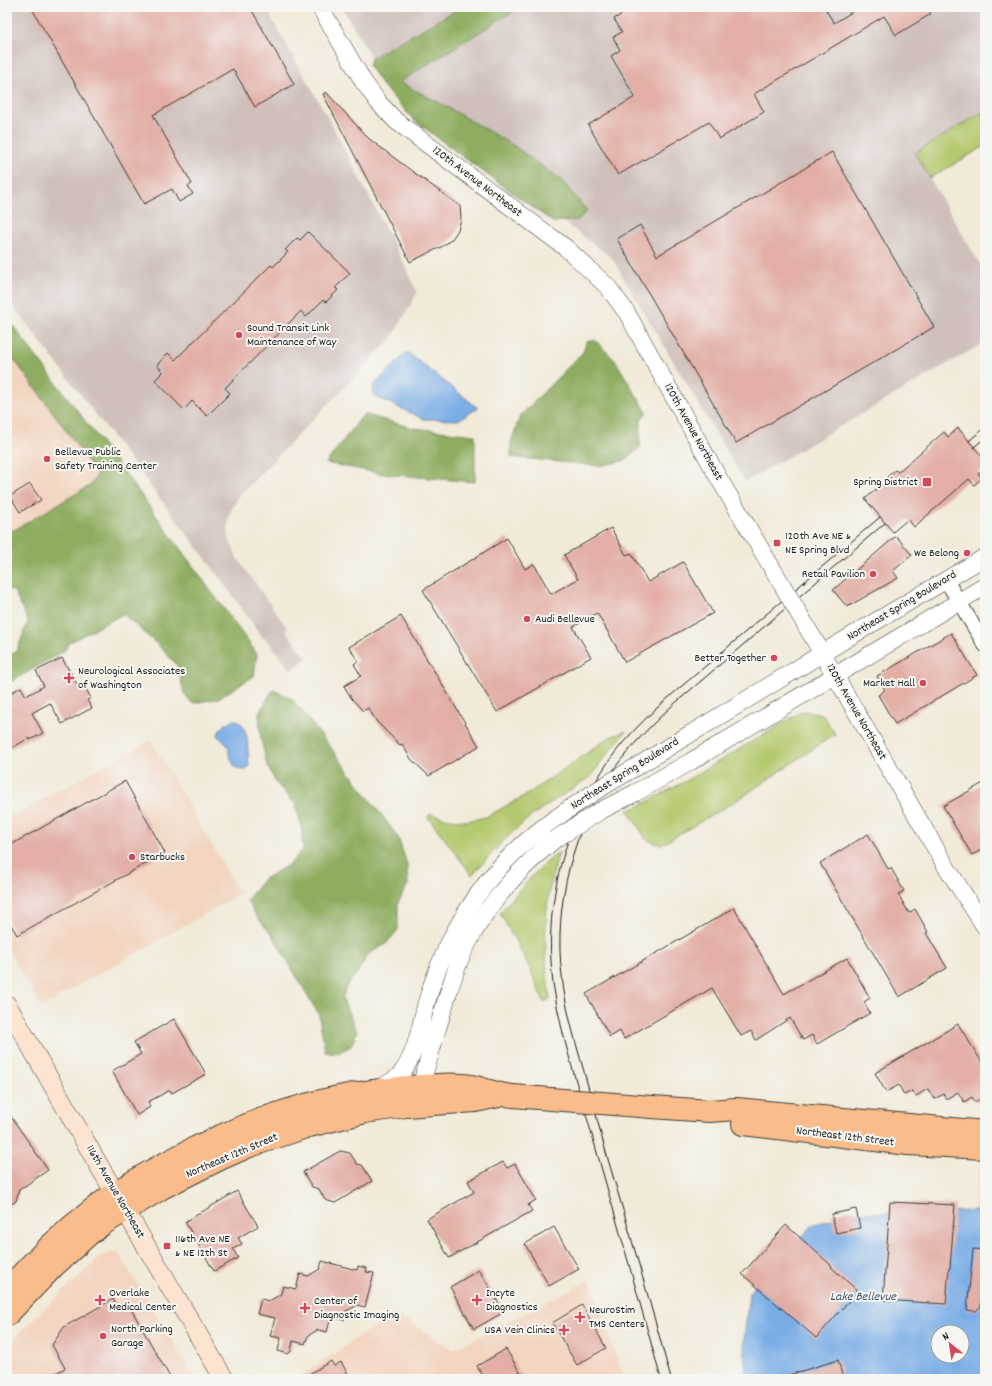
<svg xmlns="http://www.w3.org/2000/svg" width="992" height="1386" font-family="Dekko,sans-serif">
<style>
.built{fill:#f3d4bf}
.industrial{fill:#cfc0bb}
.green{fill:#b3c96d;stroke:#687244}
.forest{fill:#8ead60;stroke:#55643e}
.water{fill:#7aade6;stroke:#4b6481;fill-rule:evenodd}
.building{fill:#e2aea5}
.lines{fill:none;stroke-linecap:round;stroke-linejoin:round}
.minor-casing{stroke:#3c3b38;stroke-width:16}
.tertiary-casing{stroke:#3c3b38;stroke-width:18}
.secondary-casing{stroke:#3c3b38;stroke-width:20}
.primary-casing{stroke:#3c3b38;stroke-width:24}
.minor{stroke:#fff;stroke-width:14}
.tertiary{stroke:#fff;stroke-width:17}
.secondary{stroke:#fde4d0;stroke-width:19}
.primary{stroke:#f9bc8a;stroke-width:22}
.tram{stroke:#1c1c1c;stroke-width:1}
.tertiary-bridge-casing{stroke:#3c3b38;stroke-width:18;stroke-linecap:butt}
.primary-bridge-casing{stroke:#3c3b38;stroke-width:24;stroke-linecap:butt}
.tertiary-bridge{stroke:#fff;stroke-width:17}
.primary-bridge{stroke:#f9bc8a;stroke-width:22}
.poi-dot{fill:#d1495b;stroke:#f6f6f2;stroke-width:1.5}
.labels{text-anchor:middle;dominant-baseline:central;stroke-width:4;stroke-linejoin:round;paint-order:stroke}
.street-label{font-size:12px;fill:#1c1c1c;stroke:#f6f6f2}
.poi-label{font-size:12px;fill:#1c1c1c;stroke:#f6f6f2;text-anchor:start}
.water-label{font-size:13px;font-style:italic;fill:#42566d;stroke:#f6f6f2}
</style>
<rect width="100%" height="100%" fill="#f6f6f2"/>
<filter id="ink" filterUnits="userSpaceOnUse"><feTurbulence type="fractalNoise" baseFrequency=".025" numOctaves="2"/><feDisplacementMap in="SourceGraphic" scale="8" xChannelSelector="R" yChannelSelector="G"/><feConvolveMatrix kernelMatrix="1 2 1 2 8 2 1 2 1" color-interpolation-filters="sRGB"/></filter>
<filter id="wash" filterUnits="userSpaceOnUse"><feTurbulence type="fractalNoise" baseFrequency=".012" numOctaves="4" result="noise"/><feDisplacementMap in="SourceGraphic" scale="16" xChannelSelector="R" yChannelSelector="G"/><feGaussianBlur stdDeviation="0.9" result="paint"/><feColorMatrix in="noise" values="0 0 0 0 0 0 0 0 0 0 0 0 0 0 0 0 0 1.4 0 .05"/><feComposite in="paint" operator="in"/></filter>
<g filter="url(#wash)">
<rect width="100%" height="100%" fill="#f1ead8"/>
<path class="built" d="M 7,350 L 104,481 L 7,538 Z
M 151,740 L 240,894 L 41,1007 L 7,947 L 7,819 Z
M 980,1166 L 985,1167 L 985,1317 L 960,1312 Z
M 117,1251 L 195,1379 L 7,1379 L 7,1344 L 101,1256 Z
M 590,1280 L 624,1379 L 295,1379 L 395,1313 L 453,1350 Z"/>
<path class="industrial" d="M 7,7 L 265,7 L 332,125 L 405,266 L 417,293 L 397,329 L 390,340 L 238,497 L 229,515 L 228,527 L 229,539 L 237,558 L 288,629 L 286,631 L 307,658 L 291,670 L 266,639 L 263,638 L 209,563 L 7,298 Z
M 342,7 L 985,7 L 985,111 L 915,153 L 985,273 L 985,342 L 745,482 L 612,258 L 392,94 Z"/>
<path class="green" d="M 985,111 L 985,146 L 930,178 L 915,153 Z
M 803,711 L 823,714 L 835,734 L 739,799 L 661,845 L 646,839 L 628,810 L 637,807 L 684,782 Z
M 626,731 L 606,756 L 591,776 L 531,816 L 503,841 L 472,875 L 428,817 L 430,814 L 449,819 L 467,821 L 486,817 L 528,794 L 610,737 Z
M 559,852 C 554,871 548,890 547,910 C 544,940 546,969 550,999 L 544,1002 L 526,960 L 500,913 C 518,891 536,870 559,852 Z"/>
<path class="forest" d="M 462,7 L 520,7 L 399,82 L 440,103 L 514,146 L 562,181 L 587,211 L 578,220 L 553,222 L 478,168 L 414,120 L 382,85 L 369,66 L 371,58 Z
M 7,318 L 133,484 L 257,654 L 254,676 L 217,699 L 192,703 L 184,693 L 177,665 L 157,644 L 123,614 L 70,642 L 64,651 L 7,684 L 7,657 L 17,651 L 28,621 L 14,591 L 7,589 L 7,531 L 14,530 L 91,485 L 97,475 L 71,437 L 7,350 Z
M 595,340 L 615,360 L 638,398 L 647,412 L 641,419 L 640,447 L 626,460 L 599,466 L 511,457 L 511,442 L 520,416 L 583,352 L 587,341 Z
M 364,414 L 413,428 L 475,435 L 475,482 L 384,474 L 326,463 Z
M 273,690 L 291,698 L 328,744 L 398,837 L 407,865 L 408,884 L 398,903 L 398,930 L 386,944 L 368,954 L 358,972 L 347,985 L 342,998 L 357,1032 L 351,1046 L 338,1053 L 325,1051 L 319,1015 L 273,936 L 256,916 L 247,900 L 264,879 L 290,864 L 303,849 L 301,824 L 295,804 L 276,783 L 267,765 L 261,739 L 259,713 Z"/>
<path class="water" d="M 407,352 L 478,408 L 458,420 L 424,419 L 374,396 L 373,386 Z
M 235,720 L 239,721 L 243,726 L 247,737 L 249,766 L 246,770 L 242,770 L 235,767 L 229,754 L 229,747 L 218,736 C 219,727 227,722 235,720 Z
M 982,1211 L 985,1211 L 985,1379 L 746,1379 L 744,1340 L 749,1293 L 814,1224 L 860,1213 ZM 938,1332 L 962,1332 L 962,1356 L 938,1356 Z"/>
<g id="blocks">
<path class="building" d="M 31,7 L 250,7 L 294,84 L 255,107 L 233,69 L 153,115 L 192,184 L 188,186 L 193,194 L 179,202 L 172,189 L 144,204 Z
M 634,7 L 824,7 L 834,23 L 852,12 L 849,7 L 927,7 L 931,14 L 896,35 L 884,16 L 754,94 L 764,112 L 719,139 L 709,122 L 618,175 L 588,125 L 635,97 L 611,56 L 620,50 L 613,37 L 622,32 L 614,19 Z
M 326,92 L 368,138 L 405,166 L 460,206 L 461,219 L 458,230 L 452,239 L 443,246 L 410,262 L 323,94 Z
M 832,152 L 934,327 L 736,443 L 617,239 L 640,225 L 657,256 Z
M 308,232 L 350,273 L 335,288 L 338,290 L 326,302 L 323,300 L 306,317 L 301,311 L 225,388 L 230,393 L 207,416 L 192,401 L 184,410 L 155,380 L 163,372 L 157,365 L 168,353 L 175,360 L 271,265 L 273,267 L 288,252 L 285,250 L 297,238 L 300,240 Z
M 958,428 L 985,460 L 985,467 L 978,473 L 982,478 L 974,485 L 969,479 L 914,527 L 908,519 L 893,532 L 865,499 L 888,479 L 886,478 L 895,470 L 898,472 L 944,432 L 948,437 Z
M 30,484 L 41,500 L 20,512 L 10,496 Z
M 611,528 L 626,555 L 631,553 L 648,582 L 683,562 L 713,613 L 625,662 L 597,613 L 573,627 L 591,657 L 497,712 L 423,590 L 507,538 L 525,569 L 534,564 L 551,594 L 578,579 L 564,555 Z
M 896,536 L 912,555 L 893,571 L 898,578 L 847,607 L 833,590 Z
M 401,616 L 479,746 L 429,776 L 411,759 L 402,744 L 400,745 L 377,722 L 368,708 L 363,711 L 352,699 L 344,686 L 361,676 L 354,664 L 358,661 L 349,647 Z
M 951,633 L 977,675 L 895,724 L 878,695 L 885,690 L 877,676 Z
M 62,658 L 78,686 L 83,684 L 91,698 L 87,700 L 92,708 L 62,724 L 50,703 L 32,713 L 43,733 L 30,740 L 29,738 L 10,749 L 7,744 L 7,695 L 21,687 L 26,696 L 44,686 L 36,671 Z
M 125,781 L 165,853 L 17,935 L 7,918 L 7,847 Z
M 985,782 L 985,848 L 972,855 L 943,806 Z
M 868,834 L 888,869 L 891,868 L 904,891 L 898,894 L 909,913 L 915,909 L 928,932 L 926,933 L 947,968 L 899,997 L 820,863 Z
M 734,908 L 784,994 L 847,958 L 870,998 L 864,1002 L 870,1013 L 817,1044 L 812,1035 L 803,1040 L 790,1018 L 756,1040 L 751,1031 L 741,1036 L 712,988 L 624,1039 L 620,1031 L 610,1037 L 586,994 Z
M 174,1019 L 206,1074 L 172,1093 L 170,1090 L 148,1102 L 150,1107 L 137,1115 L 112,1071 L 141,1054 L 134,1042 Z
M 958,1024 L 985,1067 L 985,1096 L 975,1102 L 972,1097 L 964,1102 L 958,1092 L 946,1099 L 944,1094 L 934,1099 L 928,1089 L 916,1096 L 912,1091 L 904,1095 L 899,1085 L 886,1092 L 875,1073 Z
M 7,1111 L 48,1170 L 19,1190 L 16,1201 L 7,1207 Z
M 340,1151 L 350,1153 L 357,1164 L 362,1165 L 372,1181 L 335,1203 L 325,1200 L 319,1189 L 312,1187 L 303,1172 Z
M 503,1162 L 507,1168 L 515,1164 L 536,1200 L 528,1205 L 532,1211 L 449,1258 L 427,1219 L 474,1192 L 468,1181 Z
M 237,1191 L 258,1226 L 238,1238 L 242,1244 L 233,1249 L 238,1258 L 214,1271 L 185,1222 Z
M 890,1202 L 955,1205 L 950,1268 L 949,1268 L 946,1304 L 883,1300 Z
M 856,1209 L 860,1228 L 836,1233 L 832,1214 Z
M 786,1225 L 832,1266 L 831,1267 L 858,1291 L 816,1338 L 742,1274 Z
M 554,1227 L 579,1269 L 549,1286 L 525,1244 Z
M 973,1249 L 985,1250 L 985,1297 L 981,1300 L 981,1306 L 976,1311 L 967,1310 Z
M 322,1261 L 357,1270 L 358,1266 L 367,1268 L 366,1272 L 374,1273 L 365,1307 L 357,1305 L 351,1309 L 346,1311 L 344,1320 L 331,1317 L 327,1332 L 318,1330 L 314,1332 L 308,1336 L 305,1344 L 293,1341 L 291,1351 L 288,1354 L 278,1351 L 281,1338 L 270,1336 L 275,1318 L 257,1314 L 261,1299 L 269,1301 L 281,1294 L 283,1286 L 296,1289 L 300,1274 L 308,1276 L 320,1269 Z
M 479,1270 L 504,1312 L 474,1329 L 450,1287 Z
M 113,1299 L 118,1307 L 127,1302 L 171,1379 L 46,1379 L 65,1368 L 52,1345 L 64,1327 Z
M 582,1305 L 606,1348 L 577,1365 L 552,1323 Z
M 506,1349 L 524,1379 L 485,1379 L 477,1366 Z
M 838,1360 L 843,1379 L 786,1379 L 785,1376 Z
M 331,1361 L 334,1366 L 341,1362 L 351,1379 L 301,1379 Z"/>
</g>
</g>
<g filter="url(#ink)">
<use href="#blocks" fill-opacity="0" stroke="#3c3b38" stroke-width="1"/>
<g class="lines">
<g class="minor-casing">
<path id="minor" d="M 946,580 L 985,645"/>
</g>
<g class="tertiary-casing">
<path id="tertiary" d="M 320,7 L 363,81 L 378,102 L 396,121 L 566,248 L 608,287 L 627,313 L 718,477 L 781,583
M 798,612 L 947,868 L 985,927
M 649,759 L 851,636 L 985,557
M 635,793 L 690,762 L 985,586
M 377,1089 C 385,1085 393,1082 400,1075 C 416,1056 420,1027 426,1004 C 433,980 442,956 454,933 C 483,879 516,845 566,811
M 413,1093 L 421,1086 C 426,1067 432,1049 437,1030 C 445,1005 451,980 462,955 C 483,909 515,872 554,840"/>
</g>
<g class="secondary-casing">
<path id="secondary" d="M 7,1005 L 94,1157 L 224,1379"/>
</g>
<g class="primary-casing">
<path id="primary" d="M 652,1107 L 709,1111 L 736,1109 L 985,1132
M 743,1124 L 908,1144 L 985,1148
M 7,1290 C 33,1261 62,1233 93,1209 C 115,1192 138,1178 162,1165 C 233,1126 309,1097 390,1089 C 401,1088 412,1086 423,1086 C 439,1085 456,1083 471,1086 C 486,1089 498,1095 513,1096
M 7,1315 L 55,1265 L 88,1235 L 103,1224 L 162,1188 L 220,1159 L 247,1147 L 309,1126 L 365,1112 L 406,1106 L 475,1101 L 499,1096"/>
</g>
<use href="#minor" class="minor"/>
<use href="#tertiary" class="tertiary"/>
<use href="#secondary" class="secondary"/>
<use href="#primary" class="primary"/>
<path class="tram" d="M 969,441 L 985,427
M 974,447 L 985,438
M 661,1379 C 640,1302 618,1226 596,1149 C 581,1095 561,1039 553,983 C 542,898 568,811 621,745 C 648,713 682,686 714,659 C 769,611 825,565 880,517
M 671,1379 C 651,1304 629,1230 607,1156 C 600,1132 595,1109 588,1086 C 578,1049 566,1014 562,976 C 553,906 573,827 614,769 C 631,746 651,725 673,705 L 885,523"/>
<g class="tertiary-bridge-casing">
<path id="tertiary-bridge" d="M 781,583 L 798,612
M 566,811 L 599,789 L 649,759
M 554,840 L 600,811 L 635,793"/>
</g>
<g class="primary-bridge-casing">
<path id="primary-bridge" d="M 513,1096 L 652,1107"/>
</g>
<use href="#tertiary-bridge" class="tertiary-bridge"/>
<use href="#primary-bridge" class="primary-bridge"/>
</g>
</g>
<g class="poi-dot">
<circle cx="239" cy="335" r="4"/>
<circle cx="47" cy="459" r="4"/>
<rect x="922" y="477" width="10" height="10" rx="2"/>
<rect x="773" y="539" width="8" height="8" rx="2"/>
<circle cx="967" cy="553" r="4"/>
<circle cx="873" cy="574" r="4"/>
<circle cx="527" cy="619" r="4"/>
<circle cx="774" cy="658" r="4"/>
<path d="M67 672h4v4h4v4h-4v4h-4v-4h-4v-4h4z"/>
<circle cx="923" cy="683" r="4"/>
<circle cx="132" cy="857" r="4"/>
<rect x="163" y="1242" width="8" height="8" rx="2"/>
<path d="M98 1294h4v4h4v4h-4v4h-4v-4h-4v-4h4z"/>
<path d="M475 1294h4v4h4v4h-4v4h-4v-4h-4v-4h4z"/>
<path d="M303 1302h4v4h4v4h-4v4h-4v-4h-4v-4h4z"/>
<path d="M578 1311h4v4h4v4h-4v4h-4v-4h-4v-4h4z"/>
<path d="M562 1324h4v4h4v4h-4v4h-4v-4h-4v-4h4z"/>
<circle cx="103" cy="1336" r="4"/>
</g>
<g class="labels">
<g class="street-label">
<text transform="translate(477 182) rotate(37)">120th Avenue Northeast</text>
<text transform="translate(693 432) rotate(61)">120th Avenue Northeast</text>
<text transform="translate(902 606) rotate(-31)">Northeast Spring Boulevard</text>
<text transform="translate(856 712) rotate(60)">120th Avenue Northeast</text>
<text transform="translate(625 774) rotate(-32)">Northeast Spring Boulevard</text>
<text transform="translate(845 1137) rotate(7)">Northeast 12th Street</text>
<text transform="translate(232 1156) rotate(-23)">Northeast 12th Street</text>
<text transform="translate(115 1192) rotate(60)">116th Avenue Northeast</text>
</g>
<g class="poi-label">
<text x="247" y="328">Sound Transit Link<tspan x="247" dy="14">Maintenance of Way</tspan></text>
<text x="55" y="452">Bellevue Public<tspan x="55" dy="14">Safety Training Center</tspan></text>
<text x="918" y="482" text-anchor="end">Spring District</text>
<text x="785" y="536">120th Ave NE &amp;<tspan x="785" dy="14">NE Spring Blvd</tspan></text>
<text x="959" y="553" text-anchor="end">We Belong</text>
<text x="865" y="574" text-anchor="end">Retail Pavilion</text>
<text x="535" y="619">Audi Bellevue</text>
<text x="766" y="658" text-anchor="end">Better Together</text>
<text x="78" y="671">Neurological Associates<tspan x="78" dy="14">of Washington</tspan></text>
<text x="915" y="683" text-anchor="end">Market Hall</text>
<text x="140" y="857">Starbucks</text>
<text x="175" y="1239">116th Ave NE<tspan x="175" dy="14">&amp; NE 12th St</tspan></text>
<text x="109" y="1293">Overlake<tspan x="109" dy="14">Medical Center</tspan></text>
<text x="486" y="1293">Incyte<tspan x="486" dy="14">Diagnostics</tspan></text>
<text x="314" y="1301">Center of<tspan x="314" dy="14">Diagnostic Imaging</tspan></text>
<text x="589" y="1310">NeuroStim<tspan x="589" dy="14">TMS Centers</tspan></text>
<text x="111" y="1329">North Parking<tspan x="111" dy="14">Garage</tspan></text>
<text x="555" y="1330" text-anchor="end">USA Vein Clinics</text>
</g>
<g class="water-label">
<text x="863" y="1297">Lake Bellevue</text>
</g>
</g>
<rect width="992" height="1386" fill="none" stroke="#f6f6f2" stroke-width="24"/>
<g transform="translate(950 1344) rotate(330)"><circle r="19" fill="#f6f6f2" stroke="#9f9f9c"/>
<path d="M0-3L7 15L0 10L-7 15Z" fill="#d1495b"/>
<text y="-6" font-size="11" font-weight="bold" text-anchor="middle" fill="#1c1c1c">N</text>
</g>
</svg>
